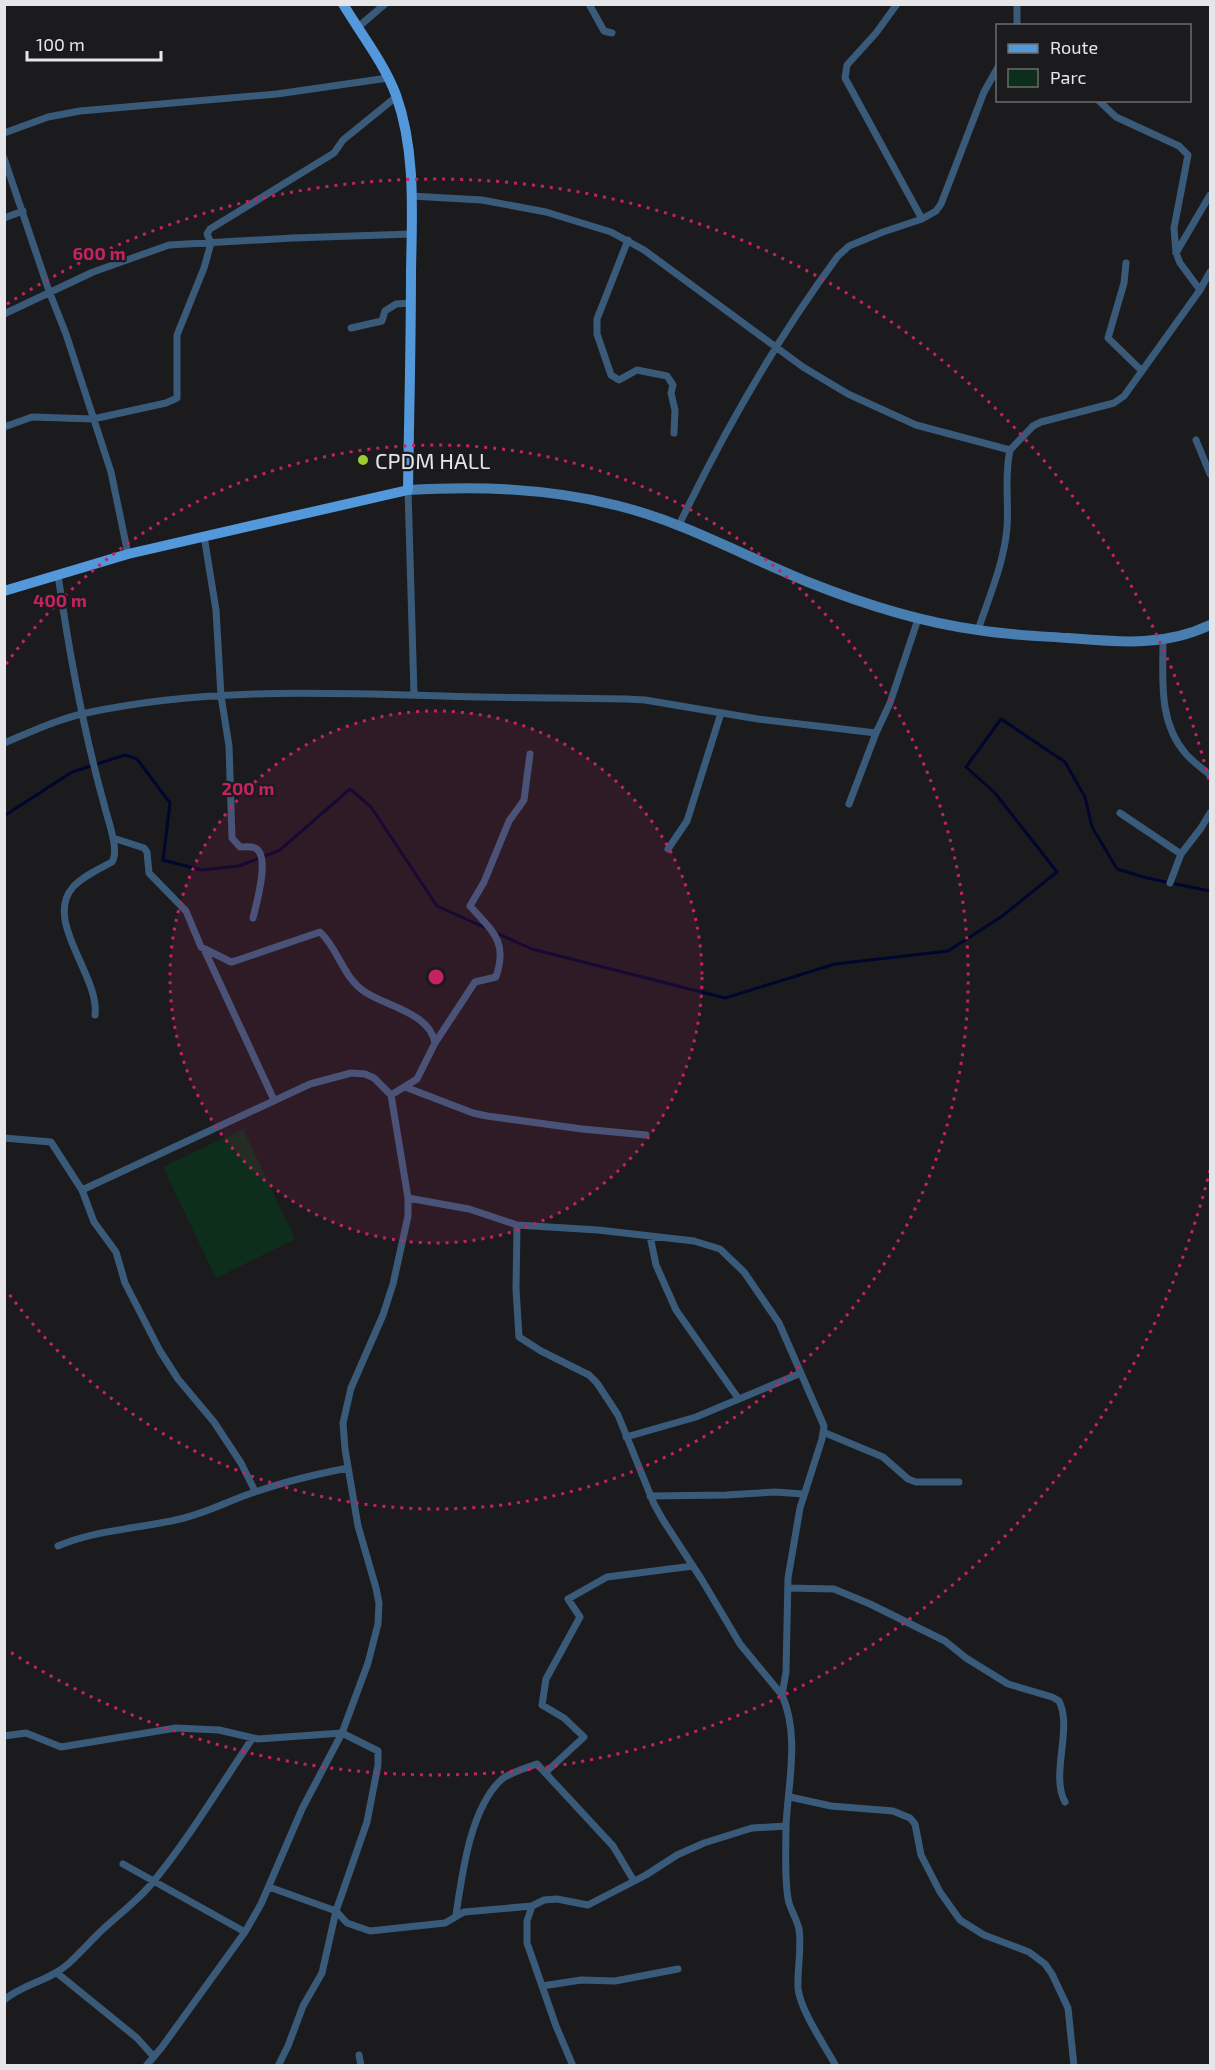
<svg xmlns="http://www.w3.org/2000/svg" width="1215" height="2070" font-family="'Exo 2',sans-serif">
<style>
.green{fill:#0e2e1c}
.lines{fill:none;stroke-linecap:round;stroke-linejoin:round}
.stream{stroke:#00062e;stroke-width:3}
.street{stroke:#3a5a7a;stroke-width:7}
.secondary{stroke:#487db0;stroke-width:10}
.primary{stroke:#5398db;stroke-width:10}
.ring{fill:none;stroke:#c42262;stroke-width:3;stroke-dasharray:3 6}
.poi-dot{fill:#9dca30;stroke:#1b1b1e;stroke-width:2}
.labels{text-anchor:middle;dominant-baseline:central;stroke-width:4.5;stroke-linejoin:round;paint-order:stroke}
.poi-label{font-size:22px;fill:#e6e5e8;stroke:#1b1b1e;text-anchor:start}
.centre{fill:#c42262;stroke:#1b1b1e;stroke-width:3}
.ring-label{font-size:18px;text-anchor:middle;font-weight:bold;fill:#c42262;stroke:#1b1b1e;stroke-width:4.5;stroke-linejoin:round;paint-order:stroke}
</style>
<rect width="100%" height="100%" fill="#1b1b1e"/>
<path class="green" d="M 243,1129 L 295,1239 L 216,1278 L 163,1167 Z"/>
<g class="lines">
<path class="stream" d="M 4,816 L 72,772 L 125,755 L 137,759 L 170,803 L 163,860 L 201,870 L 239,866 L 280,850 L 350,789 L 371,807 L 437,906 L 488,929
M 494,932 L 532,949 L 725,998 L 835,964 L 948,951 L 1001,917 L 1057,872 L 995,793 L 966,767 L 1001,719 L 1065,762 L 1085,797 L 1092,827 L 1117,869 L 1147,878 L 1210,891"/>
<path class="street" d="M 589,4 L 604,31 L 612,33
M 897,4 L 876,33 L 847,65 L 845,78 L 922,219
M 1017,26 L 1017,4
M 357,28 L 385,4
M 1098,100 L 1116,117 L 1179,146 L 1188,155 L 1174,228 L 1176,253 L 1180,263 L 1200,290
M 4,133 L 48,117 L 80,111 L 277,94 L 388,78
M 4,158 L 49,291 L 66,334 L 111,472 L 128,554
M 411,196 L 482,200 L 546,212 L 611,232 L 644,250 L 803,367 L 848,394 L 916,425 L 1010,450 C 1004,477 1009,502 1007,528 C 1004,563 989,597 978,630
M 4,218 L 23,211
M 628,240 L 597,319 L 597,334 L 611,375 L 619,380 L 637,370 L 667,376 L 673,385 L 671,393 L 675,410 L 674,433
M 1176,253 L 1210,195
M 1126,263 L 1124,283 L 1108,338 L 1141,370
M 4,314 L 93,272 L 169,245 L 293,238 L 412,234
M 351,328 L 382,321 L 385,311 L 396,304 L 411,303
M 4,427 L 32,417 L 93,419 L 166,403 L 177,398 L 177,335 L 204,268 L 211,243 L 207,234 L 210,229 L 334,153 L 343,140 L 396,97
M 1196,440 L 1210,474
M 1010,450 L 1033,426 L 1041,422 L 1114,403 L 1124,396 L 1200,290 L 1210,272
M 408,490 L 414,694
M 679,525 C 724,431 776,340 838,256 L 849,246 L 883,232 L 922,219 L 936,211 L 941,204 L 984,92 L 998,67
M 204,536 L 216,610 L 221,696 L 229,746 L 232,838 L 240,847 C 245,847 251,846 255,848 C 271,855 256,905 253,918
M 58,575 C 69,652 83,729 104,804 C 107,818 120,850 112,862 C 99,869 83,876 73,887 C 43,921 100,976 95,1015
M 1163,641 C 1163,679 1158,722 1186,754 C 1193,762 1202,768 1210,775
M 4,743 C 31,732 58,719 86,713 C 215,685 349,694 480,697 C 529,698 577,698 626,699 L 645,700 L 758,719 L 876,733 L 890,703 L 918,619
M 849,804 L 876,733
M 1120,813 L 1181,854
M 113,838 L 144,848 L 147,852 L 149,873 L 186,911 L 201,947 L 231,962 L 235,961 L 320,932 C 338,948 343,978 365,992 C 386,1006 430,1013 435,1043 L 417,1079 L 391,1095
M 668,849 L 687,821 L 721,713
M 1170,883 L 1181,854 L 1201,828 L 1210,813
M 204,949 L 274,1100
M 435,1043 L 475,982 L 496,977 C 508,941 493,932 470,906 L 484,882 L 509,821 L 524,800 L 530,754
M 405,1087 L 473,1113 L 487,1116 L 582,1129 L 646,1135
M 4,1138 L 51,1142 L 82,1190 L 310,1084 L 351,1073 L 365,1074 L 374,1078 L 391,1095 L 408,1198 L 408,1216 L 393,1284 L 383,1315 L 351,1388 L 343,1423 L 345,1449 L 358,1526 L 376,1588 L 379,1603 L 378,1624 L 368,1663 L 342,1733 L 302,1809 L 261,1904 L 245,1932 L 162,2047 L 146,2066
M 82,1190 L 94,1222 L 116,1252 L 125,1283 L 160,1351 L 178,1379 L 214,1422 L 241,1463 L 255,1491
M 408,1198 L 469,1209 L 517,1225 L 516,1289 L 519,1337 L 541,1351 L 589,1375 L 597,1383 L 618,1415 L 654,1504 L 663,1520 L 702,1580 L 740,1644 L 782,1695 C 800,1736 788,1783 786,1826 C 786,1847 784,1884 789,1903 C 792,1912 797,1920 799,1929 C 802,1949 797,1969 798,1988 C 800,2010 825,2046 836,2066
M 517,1225 L 598,1230 L 694,1241 L 720,1249 L 744,1272 L 779,1323 L 824,1426 L 822,1439 L 800,1508 L 788,1578 L 786,1672 L 782,1695
M 650,1236 L 656,1265 L 676,1310 L 738,1398
M 823,1432 L 883,1457 L 908,1479 L 916,1482 L 959,1482
M 626,1437 L 696,1417 L 801,1373
M 650,1496 L 726,1495 L 775,1492 L 804,1494
M 58,1546 C 98,1529 139,1529 180,1519 C 207,1513 232,1499 258,1491 C 287,1481 317,1474 348,1468
M 788,1588 L 834,1589 L 870,1604 L 945,1641 L 966,1658 L 1008,1684 L 1052,1697 L 1059,1701 C 1073,1728 1050,1775 1065,1802
M 4,1736 L 26,1733 L 61,1747 L 176,1728 L 219,1730 L 258,1739 L 342,1733 L 378,1751 L 378,1765 L 367,1822 L 336,1911 L 322,1973 L 303,2006 L 288,2046 L 278,2066
M 545,1773 L 584,1737 L 564,1718 L 542,1705 L 546,1679 L 580,1617 L 568,1599 L 607,1577 L 693,1566
M 790,1797 L 831,1806 L 893,1811 L 910,1818 L 915,1824 L 921,1855 L 940,1892 L 960,1920 L 984,1935 L 1029,1952 L 1045,1964 L 1052,1974 L 1068,2008 L 1074,2066
M 123,1864 L 245,1932
M 269,1887 L 336,1911 L 347,1923 L 370,1931 L 445,1923 L 464,1912 L 532,1906 L 544,1900 L 557,1899 L 588,1905 L 646,1875 L 677,1855 L 704,1843 L 752,1828 L 786,1826
M 532,1906 L 527,1921 L 527,1943 L 556,2026 L 573,2066
M 456,1915 C 462,1875 470,1808 502,1779 C 511,1772 526,1768 537,1764 L 613,1846 L 634,1881
M 57,1973 L 137,2038 L 154,2057
M 542,1986 L 581,1980 L 615,1981 L 678,1969
M 4,2000 C 23,1984 49,1981 68,1964 C 78,1955 87,1945 97,1935 C 115,1917 137,1902 153,1882 C 190,1837 220,1786 252,1739
M 359,2055 L 361,2066"/>
<path class="secondary" d="M 408,490 C 478,486 546,488 615,505 C 682,521 744,556 808,582 C 863,604 919,622 978,630 C 1008,635 1038,636 1068,638 C 1118,642 1164,647 1210,625"/>
<path class="primary" d="M 4,591 L 128,554 L 408,490 C 409,417 411,344 411,271 C 412,213 416,151 396,95 C 384,63 361,34 343,4"/>
</g>
<circle cx="436" cy="977" r="266" fill="#c42262" fill-opacity=".12"/>
<g class="ring">
<circle cx="436" cy="977" r="266"/>
<path d="M6 664A532 532 0 1 1 6 1290"/>
<path d="M1210 1170A798 798 0 0 1 7 1650M7 304A798 798 0 0 1 1210 784"/>
</g>
<circle class="poi-dot" cx="363" cy="460" r="6"/>
<g class="labels">
<g class="poi-label">
<text x="375" y="460">CPDM HALL</text>
</g>
</g>
<circle cx="436" cy="977" r="9" class="centre"/>
<g class="ring-label">
<text x="99" y="260">600 m</text>
<text x="60" y="607">400 m</text>
<text x="248" y="795">200 m</text>
</g>
<rect width="1215" height="2070" fill="none" stroke="#e6e5e8" stroke-width="12"/>
<rect x="996" y="24" width="195" height="78" fill="#1b1b1e" stroke="#6c6c6f" stroke-width="1.5"/>
<rect x="1008" y="44" width="30" height="9" fill="#5398db" stroke="#6c6c6f" stroke-width="1.5"/>
<text x="1050" y="54" font-size="18" fill="#e6e5e8">Route</text>
<rect x="1008" y="69" width="30" height="18" fill="#0e2e1c" stroke="#6c6c6f" stroke-width="1.5"/>
<text x="1050" y="84" font-size="18" fill="#e6e5e8">Parc</text>
<path d="M27 51v9h134v-9" fill="none" stroke="#e6e5e8" stroke-width="3"/>
<text x="36" y="51" font-size="18" fill="#e6e5e8" stroke="#1b1b1e" stroke-width="4.5" paint-order="stroke">100 m</text>
</svg>
